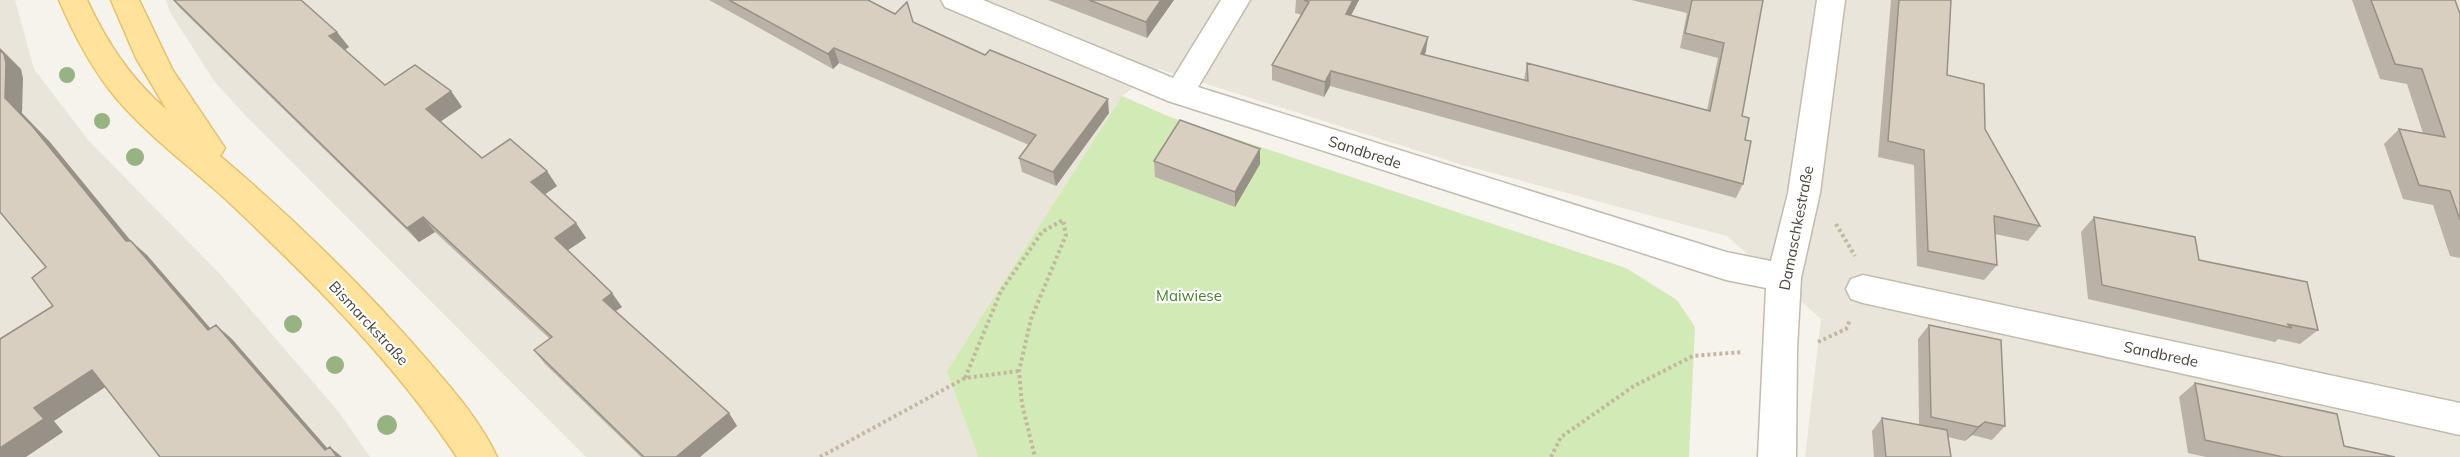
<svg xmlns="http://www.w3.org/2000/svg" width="2460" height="457" font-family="Mulish,sans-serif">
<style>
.residential{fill:#eae5da}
.green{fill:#d2eab5}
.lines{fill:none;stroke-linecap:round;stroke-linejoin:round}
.minor-casing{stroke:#c2bbae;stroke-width:3}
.major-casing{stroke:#e6c16a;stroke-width:3}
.path{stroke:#c4b79f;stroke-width:4;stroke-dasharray:3 3;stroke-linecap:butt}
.minor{fill:#fff;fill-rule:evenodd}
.major{fill:#ffe39c;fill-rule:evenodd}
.tree{fill:#97b381}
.wall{fill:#bab2a6}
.shaded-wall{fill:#979187}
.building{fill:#d8cfc1;stroke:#979187;stroke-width:1.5}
.labels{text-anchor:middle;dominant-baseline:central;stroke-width:4.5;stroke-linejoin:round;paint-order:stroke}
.street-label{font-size:15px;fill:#4b4439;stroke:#fff}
.park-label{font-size:15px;fill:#4a7f2a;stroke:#fff}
</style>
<rect width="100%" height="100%" fill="#f6f3ec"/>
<path class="residential" d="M 0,0 L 15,0 L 34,69 L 89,141 L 219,273 L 338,411 L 370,457 L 0,457 Z
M 166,0 L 2460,0 L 2460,457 L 1805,457 L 1821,319 L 1727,236 L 1463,165 L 1159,69 L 1122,96 L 947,371 L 978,457 L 586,457 L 246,116 L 214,81 L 170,12 Z"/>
<path class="green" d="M 1122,96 L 1170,117 L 1626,268 L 1677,300 L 1695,327 L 1689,457 L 978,457 L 947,371 Z"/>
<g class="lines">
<g class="minor-casing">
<path id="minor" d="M 941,0 L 983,0 L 1173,78 L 1221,0 L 1250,0 L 1198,87 L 1726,252 L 1771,261 L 1788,193 L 1817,0 L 1845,0 L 1820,193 L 1801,278 L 1797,349 L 1796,457 L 1758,457 L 1766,288 L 1726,280 L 1168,101 L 945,7 Z
M 1863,275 L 2460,403 L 2460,435 L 1863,303 L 1851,299 L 1846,289 L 1851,279 Z"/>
</g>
<g class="major-casing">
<path id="major" d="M 59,0 L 87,0 C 107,43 131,79 167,110 L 136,58 L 111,0 L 139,0 L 172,69 L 225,148 L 220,156 C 294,219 365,288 428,361 C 453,390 481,422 497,457 L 457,457 C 395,363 314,283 233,206 C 195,170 150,138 116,98 C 92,69 74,35 59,0 Z"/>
</g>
<path class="path" d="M 1836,224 L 1855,256
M 1818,342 L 1846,329 L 1850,320
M 965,378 L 1001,291 L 1042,232 L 1063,220 L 1066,235 L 1031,319 L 1019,371 L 1022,404 L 1035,457
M 820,457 L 965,378 L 1019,371
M 1551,457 L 1561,437 L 1634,386 L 1693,356 L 1742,352"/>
<use href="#minor" class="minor"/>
<use href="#major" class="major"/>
</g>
<g class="tree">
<circle cx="67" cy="75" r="8"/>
<circle cx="102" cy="121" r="8"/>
<circle cx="135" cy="157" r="9"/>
<circle cx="293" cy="324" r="9"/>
<circle cx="335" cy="365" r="9"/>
<circle cx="387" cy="425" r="10"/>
</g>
<path class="wall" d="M 173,0 L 301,0 L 349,47 L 345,50 L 385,85 L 451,91 L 462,107 L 441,121 L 482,158 L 557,186 L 545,194 L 576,223 L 586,238 L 568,250 L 622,307 L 616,311 L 729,413 L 737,426 L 700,457 L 641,457 L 545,364 L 534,350 L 550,339 L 435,232 L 419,242 L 181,9 Z
M 709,0 L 868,0 L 895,14 L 1109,113 L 1056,186 L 1022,172 L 1019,158 L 1029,145 L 839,63 L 833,69 Z
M 1048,0 L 1174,0 L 1147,38 Z
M 1296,0 L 1359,0 L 1351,15 L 1426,51 L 1424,54 L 1524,80 L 1527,63 L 1707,110 L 1718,58 L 1680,48 L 1687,13 L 1631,0 L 1763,0 L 1742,116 L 1745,140 L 1743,184 L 1736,198 L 1330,86 L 1324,97 L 1272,80 L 1272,65 L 1302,15 L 1295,13 Z
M 1891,0 L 1951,0 L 1947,75 L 1985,129 L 2040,226 L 2028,241 L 1995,234 L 1997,265 L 1984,280 L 1917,266 L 1914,165 L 1878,157 Z
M 2352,0 L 2455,0 L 2460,14 L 2460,258 L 2450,256 L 2433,205 L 2403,199 L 2384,144 L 2399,129 L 2423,133 L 2407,84 L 2380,79 Z
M 1154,161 L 1260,164 L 1235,207 L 1155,177 Z
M 2094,217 L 2199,260 L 2318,330 L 2300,344 L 2278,339 L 2275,342 L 2088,299 L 2081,232 Z
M 1929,325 L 2005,426 L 1992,440 L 1972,435 L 1965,441 L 1948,437 L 1951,457 L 1874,457 L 1872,431 L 1882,418 L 1919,425 L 1918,339 Z
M 2195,383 L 2344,446 L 2395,457 L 2206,457 L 2188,453 L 2179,397 Z"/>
<path class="shaded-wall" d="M 1161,0 L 1174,0 L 1147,38 L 1146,22 Z
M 1353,0 L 1359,0 L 1344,29 L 1346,14 Z
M 337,32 L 349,47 L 341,52 L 329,36 Z
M 1428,37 L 1426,51 L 1419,68 L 1421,54 Z
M 0,48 L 21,69 L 23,78 L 22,113 L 50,142 L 131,241 L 147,255 L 224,344 L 208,330 L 126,241 L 5,98 Z
M 834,48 L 839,63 L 833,69 L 828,54 Z
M 1331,71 L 1330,86 L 1324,97 L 1325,82 Z
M 451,91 L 462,107 L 437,124 L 426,109 Z
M 1108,99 L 1109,113 L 1056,186 L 1053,172 Z
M 1260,149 L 1260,164 L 1235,207 L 1235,192 Z
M 547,171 L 557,186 L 541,197 L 531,182 Z
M 423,217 L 435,232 L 419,242 L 407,228 Z
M 576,223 L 586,238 L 565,252 L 555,238 Z
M 612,293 L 622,307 L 612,313 L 603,300 Z
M 216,325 L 232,339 L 335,457 L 325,450 Z
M 92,370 L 110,384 L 54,421 L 63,432 L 26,457 L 0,457 L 0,448 L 34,408 Z
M 729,413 L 737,426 L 700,457 L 676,457 Z
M 1985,422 L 1972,435 L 1965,441 L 1978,427 Z
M 330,447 L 342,457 L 337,457 Z"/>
<path class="building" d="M 174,0 L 301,0 L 337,32 L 329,36 L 385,85 L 415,65 L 451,91 L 426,109 L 482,158 L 510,139 L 547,171 L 531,182 L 576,223 L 555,238 L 612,293 L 603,300 L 729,413 L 676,457 L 644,457 L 534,350 L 552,337 L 423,217 L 407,228 Z
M 729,0 L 868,0 L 895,14 L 907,2 L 913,22 L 985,55 L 990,50 L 1108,99 L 1053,172 L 1019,158 L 1036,135 L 834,48 L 828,54 Z
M 1089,0 L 1161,0 L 1146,22 Z
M 1304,0 L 1353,0 L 1346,14 L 1428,37 L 1421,54 L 1528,81 L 1527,63 L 1710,111 L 1724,43 L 1685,33 L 1692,0 L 1763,0 L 1742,116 L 1749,118 L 1745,140 L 1751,141 L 1743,184 L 1331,71 L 1325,82 L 1272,65 L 1309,2 Z
M 1899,0 L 1951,0 L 1947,75 L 1984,84 L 1985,129 L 2040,226 L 1994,216 L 1997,265 L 1928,251 L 1924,150 L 1888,141 Z
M 2371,0 L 2455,0 L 2460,14 L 2460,220 L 2450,191 L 2419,185 L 2399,129 L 2445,137 L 2422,69 L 2395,64 Z
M 0,50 L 4,54 L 6,63 L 5,98 L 33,127 L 126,241 L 131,241 L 208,330 L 216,325 L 325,450 L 330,447 L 337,457 L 160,457 L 92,370 L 34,408 L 44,419 L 0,448 L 0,339 L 53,306 L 32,278 L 46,267 L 0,212 Z
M 1180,120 L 1260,149 L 1235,192 L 1154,161 Z
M 2094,217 L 2195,237 L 2199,260 L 2307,282 L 2318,330 L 2287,324 L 2292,328 L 2102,285 Z
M 1929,325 L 2001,340 L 2005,426 L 1985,422 L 1978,427 L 1931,417 Z
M 2195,383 L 2337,414 L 2344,446 L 2395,457 L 2283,457 L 2205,440 Z
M 1882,418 L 1947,430 L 1951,457 L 1886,457 Z"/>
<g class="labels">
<g class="street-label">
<text transform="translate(1365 152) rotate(18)">Sandbrede</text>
<text transform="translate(1796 228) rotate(-79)">Damaschkestraße</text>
<text transform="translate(369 323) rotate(47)">Bismarckstraße</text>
<text transform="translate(2161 354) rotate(12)">Sandbrede</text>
</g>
<g class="park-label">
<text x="1189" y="295">Maiwiese</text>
</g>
</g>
</svg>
